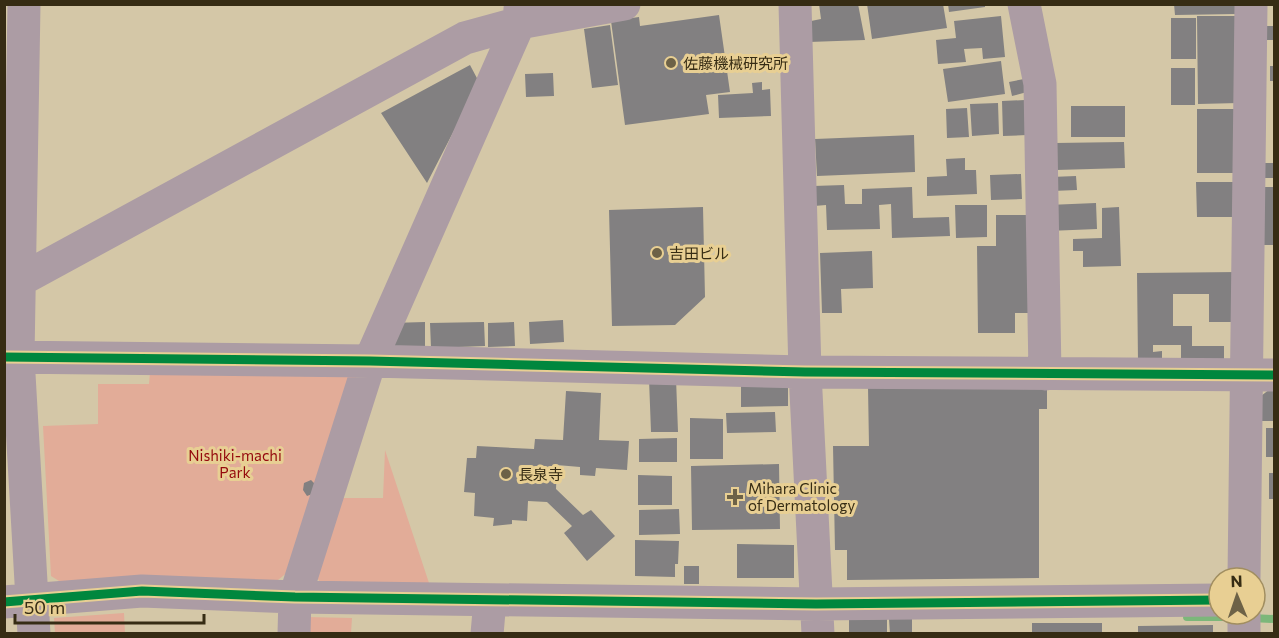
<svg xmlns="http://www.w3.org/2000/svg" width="1279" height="638" font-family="Commissioner,'Noto Sans JP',sans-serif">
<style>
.green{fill:#e2ac98}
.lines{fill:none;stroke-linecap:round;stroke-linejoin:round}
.stream{stroke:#7cb77a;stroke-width:8}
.building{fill:#828081}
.minor{stroke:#ac9ca4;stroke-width:33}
.cycleway-casing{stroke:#e8cf93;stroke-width:13}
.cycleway{stroke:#00873e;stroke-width:9}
.poi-dot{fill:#6d6247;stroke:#e8cf93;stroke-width:2}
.labels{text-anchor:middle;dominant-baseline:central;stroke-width:6;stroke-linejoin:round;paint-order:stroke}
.poi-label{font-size:15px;fill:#362c14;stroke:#e8cf93;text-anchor:start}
.park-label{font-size:15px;fill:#94080c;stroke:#e8cf93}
</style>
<rect width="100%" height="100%" fill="#d4c7a7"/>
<path class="green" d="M 150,372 L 357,375 L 294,567 L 273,584 L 64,584 L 51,576 L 43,426 L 98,424 L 98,384 L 149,384 Z
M 385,450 L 430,586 L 321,584 L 313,571 L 336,498 L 383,498 Z
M 124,613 L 125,633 L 55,633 L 54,618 Z
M 305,617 L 352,618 L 351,633 L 304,634 Z"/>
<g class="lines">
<path class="stream" d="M 1187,617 L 1235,617
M 1250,618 L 1274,619"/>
</g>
<path class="building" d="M 819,4 L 858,4 L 865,40 L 809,42 L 806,22 L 821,19 Z
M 867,4 L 943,4 L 947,28 L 872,39 Z
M 948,4 L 985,4 L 985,7 L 949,12 Z
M 1174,4 L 1236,4 L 1236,14 L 1175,15 Z
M 719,15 L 730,92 L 706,95 L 709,114 L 625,125 L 611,21 L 639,17 L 640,26 Z
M 1001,16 L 1005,57 L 983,59 L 982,48 L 964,49 L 966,62 L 938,64 L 936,40 L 956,38 L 954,21 Z
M 1197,16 L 1238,16 L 1239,103 L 1198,104 Z
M 1171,18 L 1196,18 L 1196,59 L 1171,59 Z
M 610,25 L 618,85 L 592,88 L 584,29 Z
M 1260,26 L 1274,26 L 1274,40 L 1261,40 Z
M 1001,61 L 1005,94 L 948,102 L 943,69 Z
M 470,65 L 479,82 L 427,183 L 381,113 Z
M 1270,66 L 1274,66 L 1274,81 L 1270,81 Z
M 1171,68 L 1195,68 L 1195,105 L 1171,105 Z
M 553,73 L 554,96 L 526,97 L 525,74 Z
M 1024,79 L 1027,92 L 1012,96 L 1009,82 Z
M 762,82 L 762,90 L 770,89 L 771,116 L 719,118 L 718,95 L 753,93 L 752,83 Z
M 1025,100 L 1027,135 L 1003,136 L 1002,101 Z
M 998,103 L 999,134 L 972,136 L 970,104 Z
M 1071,106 L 1125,106 L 1125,137 L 1071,137 Z
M 967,108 L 969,137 L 947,138 L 946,109 Z
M 1197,109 L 1236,109 L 1236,173 L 1197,173 Z
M 914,135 L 915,172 L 817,176 L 815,139 Z
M 1124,142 L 1125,168 L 1056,170 L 1055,143 Z
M 965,158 L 965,170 L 976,170 L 977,194 L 927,196 L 927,177 L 947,176 L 946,159 Z
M 1263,163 L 1274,163 L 1274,178 L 1263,178 Z
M 1021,174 L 1022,199 L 991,200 L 990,175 Z
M 1076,176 L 1077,190 L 1052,191 L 1051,177 Z
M 1196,182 L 1233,182 L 1234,217 L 1197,217 Z
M 844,185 L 845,204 L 862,204 L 862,189 L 912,187 L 913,218 L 949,217 L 950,236 L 892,238 L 891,204 L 879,205 L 880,229 L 827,230 L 826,205 L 814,206 L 813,186 Z
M 1264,187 L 1274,187 L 1274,245 L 1264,245 Z
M 1096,203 L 1097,229 L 1048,231 L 1048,205 Z
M 955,205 L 987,205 L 987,237 L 956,238 Z
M 703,207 L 705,297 L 675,325 L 612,326 L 609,210 Z
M 1119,207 L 1121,266 L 1083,267 L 1083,251 L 1073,251 L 1073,239 L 1102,238 L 1102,208 Z
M 996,215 L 1028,215 L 1029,313 L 1015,313 L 1015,333 L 978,333 L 977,246 L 996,246 Z
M 872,251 L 873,288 L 841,289 L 842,313 L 822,313 L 820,253 Z
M 1239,272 L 1240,322 L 1209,322 L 1209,294 L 1173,294 L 1173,326 L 1192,326 L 1192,346 L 1224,346 L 1224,361 L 1181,362 L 1181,345 L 1153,345 L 1153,352 L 1162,351 L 1162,361 L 1138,362 L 1137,273 Z
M 563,320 L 564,342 L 530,344 L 529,322 Z
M 425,322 L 425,346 L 391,347 L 391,323 Z
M 484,322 L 485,346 L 431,348 L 430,323 Z
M 514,322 L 515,346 L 488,347 L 488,323 Z
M 676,378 L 678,432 L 651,432 L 649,379 Z
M 788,382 L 788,406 L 741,407 L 741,384 Z
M 1047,384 L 1047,409 L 1039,409 L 1039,578 L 847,580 L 847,550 L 835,550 L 833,446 L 869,446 L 868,387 Z
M 1274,386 L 1274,421 L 1261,421 L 1261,396 Z
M 566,391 L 601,393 L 599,440 L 629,441 L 627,470 L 596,468 L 595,476 L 580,475 L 580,467 L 557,465 L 556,489 L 583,515 L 591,510 L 615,536 L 587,561 L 564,533 L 572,526 L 547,502 L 528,501 L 527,521 L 512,520 L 512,524 L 493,526 L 494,518 L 474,516 L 475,493 L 464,492 L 467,458 L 476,458 L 477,446 L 534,449 L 535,439 L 563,440 Z
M 775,412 L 776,432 L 727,433 L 726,413 Z
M 690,418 L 723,419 L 723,459 L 690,459 Z
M 1266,428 L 1274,428 L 1274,457 L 1266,457 Z
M 677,438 L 677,462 L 639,462 L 639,439 Z
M 779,464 L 780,529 L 692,530 L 691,466 Z
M 1269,473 L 1274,473 L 1274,499 L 1269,499 Z
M 638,475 L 672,476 L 672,505 L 638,505 Z
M 311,480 L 316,485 L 315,493 L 307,496 L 303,490 L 304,483 Z
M 679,509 L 680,534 L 639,535 L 639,510 Z
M 635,540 L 679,541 L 678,564 L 675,564 L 675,577 L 635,576 Z
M 737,544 L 794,545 L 794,578 L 737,578 Z
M 684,566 L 699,566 L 699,584 L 684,584 Z
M 912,618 L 912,634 L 890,634 L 889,619 Z
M 887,619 L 887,634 L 849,634 L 849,620 Z
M 1032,623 L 1102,623 L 1102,634 L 1032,634 Z
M 1213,625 L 1213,634 L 1138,634 L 1138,626 Z"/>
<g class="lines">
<path class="minor" d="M 24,4 L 18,357 L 34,634
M 795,4 L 805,372 L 818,634
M 1024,4 L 1040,84 L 1045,374
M 4,289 L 465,38 L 519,23 L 624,4
M 4,357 L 370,361 L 805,372 L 1274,375
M 1244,578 L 1251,4
M 4,602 L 142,591 L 295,597 L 816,604 L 1219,600
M 1244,614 L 1244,634
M 294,634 L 295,597 L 370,361 L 519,23 L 520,9
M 487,634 L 490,600"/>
<g class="cycleway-casing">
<path id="cycleway" d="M 4,357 L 370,361 L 805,372 L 1274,375
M 4,602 L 142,591 L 295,597 L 816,604 L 1219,600"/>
</g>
<use href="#cycleway" class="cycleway"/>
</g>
<g class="poi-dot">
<circle cx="671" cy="63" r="6"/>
<circle cx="657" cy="253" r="6"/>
<circle cx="506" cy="474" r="6"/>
<path d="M732 488h6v6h6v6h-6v6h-6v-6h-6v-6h6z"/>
</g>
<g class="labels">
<g class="poi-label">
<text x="683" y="63">佐藤機械研究所</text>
<text x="669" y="253">吉田ビル</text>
<text x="518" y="474">長泉寺</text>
<text x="748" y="488">Mihara Clinic<tspan x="748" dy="17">of Dermatology</tspan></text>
</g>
<g class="park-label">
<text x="235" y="455">Nishiki-machi<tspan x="235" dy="17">Park</tspan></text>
</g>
</g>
<rect width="1279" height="638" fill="none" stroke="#362c14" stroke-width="12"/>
<g transform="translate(1237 596) rotate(358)"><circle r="28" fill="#e8cf93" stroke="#a18e60" stroke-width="1.5"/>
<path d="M0-4.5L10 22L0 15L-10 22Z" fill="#6d6247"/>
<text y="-9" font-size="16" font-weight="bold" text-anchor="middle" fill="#362c14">N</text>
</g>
<path d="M15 614v9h189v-9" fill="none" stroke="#362c14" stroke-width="3"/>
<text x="24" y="614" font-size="18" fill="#362c14" stroke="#e8cf93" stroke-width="4.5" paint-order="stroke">50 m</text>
</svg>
